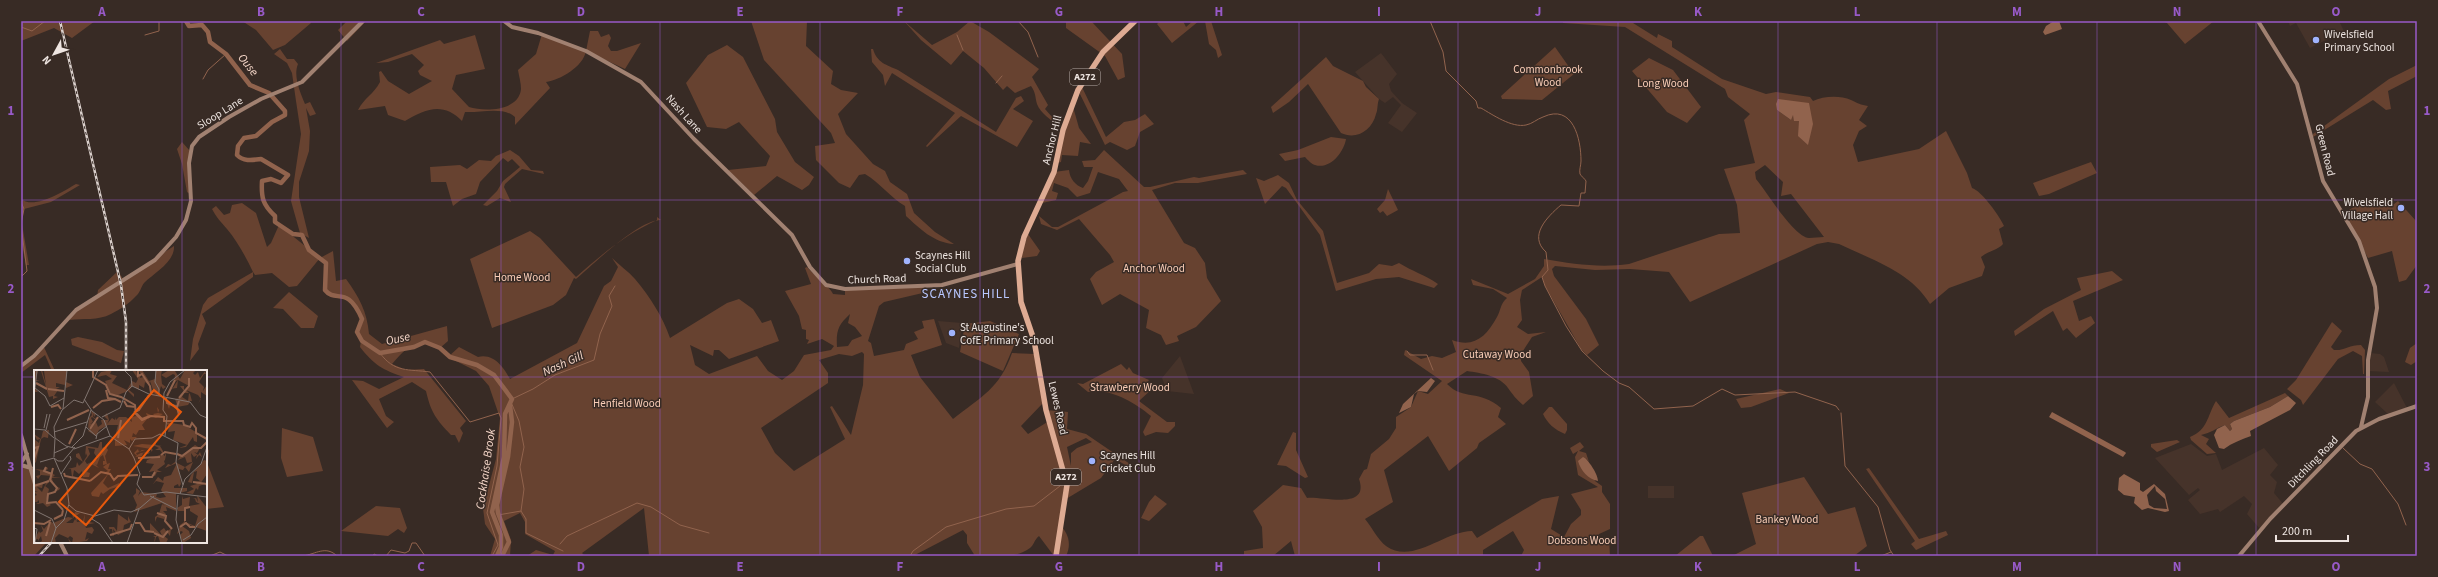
<svg xmlns="http://www.w3.org/2000/svg" width="2438" height="577" font-family="'Source Sans 3',sans-serif">
<style>
.built{fill:#46332a}
.green{fill:#674230;fill-rule:evenodd}
.water{fill:#91634d;fill-rule:evenodd}
.lines{fill:none;stroke-linecap:round;stroke-linejoin:round}
.stream{stroke:#91634d;stroke-width:1}
.river{stroke:#91634d;stroke-width:4.5}
.secondary{stroke:#a18171;stroke-width:4}
.highway{stroke:#deab93;stroke-width:5.5}
.rail-casing{stroke:#dbd1cd;stroke-width:2.5}
.rail{stroke:#382b25;stroke-width:1;stroke-dasharray:3;stroke-linecap:butt}
.grid{fill:none;stroke:#985ac8;stroke-width:1;stroke-opacity:0.55}
.poi-dot{fill:#a0b3fd;stroke:#382b25;stroke-width:1.5}
.labels{text-anchor:middle;dominant-baseline:central;stroke-width:3;stroke-linejoin:round;paint-order:stroke}
.shield{fill:#382b25;stroke:#b7ada9;stroke-width:1}
.shield-label{font-size:10px;font-weight:bold;fill:#eee5e1}
.poi-label{font-size:11px;fill:#eee5e1;stroke:#382b25;text-anchor:start}
.park-label{font-size:11px;fill:#fbceb8;stroke:#382b25}
.street-label{font-size:11px;fill:#eee5e1;stroke:#382b25}
.water-label{font-size:12px;font-style:italic;fill:#f6d7c9;stroke:#382b25}
.quarter-label{font-size:13px;letter-spacing:1px;fill:#b8c7ff;stroke:#382b25}
.inset-river{fill:none;stroke:#91634d;stroke-width:2}
.inset-road{fill:none;stroke:#817570;stroke-width:1}
.view{fill:#e8590c;fill-opacity:0.15;stroke:#e8590c;stroke-width:2}
.inset-edge{fill:none;stroke:#eee5e1;stroke-width:2}
.neatline{fill:none;stroke:#985ac8;stroke-width:1.5}
.grid-label{font-size:13px;text-anchor:middle;font-weight:bold;fill:#985ac8}
</style>
<rect width="100%" height="100%" fill="#382b25"/>
<path class="built" d="M 2288,21 L 2339,21 L 2344,31 L 2310,48 L 2296,23 L 2290,26 Z
M 1381,53 L 1397,74 L 1389,84 L 1391,91 L 1402,103 L 1417,113 L 1402,132 L 1388,123 L 1401,105 L 1393,97 L 1385,103 L 1379,99 L 1355,72 Z
M 938,321 L 962,323 L 959,348 L 946,343 Z
M 2370,353 L 2380,354 L 2384,357 L 2389,372 L 2368,371 Z
M 1180,356 L 1194,394 L 1167,391 L 1162,378 Z
M 2394,383 L 2407,408 L 2388,414 L 2375,402 Z
M 2191,444 L 2207,456 L 2216,454 L 2222,470 L 2264,448 L 2278,465 L 2270,475 L 2277,482 L 2274,493 L 2284,505 L 2260,529 L 2247,514 L 2252,504 L 2244,496 L 2220,512 L 2218,509 L 2200,514 L 2188,500 L 2200,490 L 2198,488 L 2189,495 L 2155,458 Z
M 1648,486 L 1674,486 L 1674,498 L 1648,498 Z"/>
<path class="green" d="M 21,21 L 95,21 L 72,38 L 54,28 L 21,41 Z
M 242,21 L 310,21 L 311,23 L 285,45 L 273,50 L 256,30 Z
M 347,21 L 366,21 L 347,41 L 338,30 Z
M 751,21 L 807,21 L 806,46 L 833,71 L 831,84 L 841,90 L 858,93 L 838,114 L 846,134 L 873,164 L 885,171 L 890,182 L 907,194 L 914,213 L 935,232 L 954,244 C 934,243 919,228 906,216 L 905,206 C 890,197 880,183 865,174 L 859,175 L 850,188 L 839,183 L 816,160 L 815,146 L 835,143 L 831,133 L 764,60 Z
M 904,21 L 932,45 L 957,32 L 970,21 L 989,32 L 1039,69 L 1032,77 L 1048,105 L 1045,109 L 1060,126 C 1052,121 1040,113 1037,104 C 1035,97 1036,93 1031,86 L 1015,93 L 1007,86 L 1003,90 L 984,68 L 963,51 L 951,65 L 921,40 Z
M 1066,21 L 1091,21 L 1122,54 L 1125,77 L 1118,80 L 1105,56 L 1066,28 Z
M 1160,21 L 1183,21 L 1186,27 L 1193,21 L 1199,21 L 1172,43 L 1157,24 Z
M 1205,21 L 1211,21 L 1222,55 L 1218,58 L 1216,50 L 1209,44 Z
M 1563,21 L 1633,23 L 1657,38 L 1658,34 L 1672,41 L 1672,47 L 1722,79 L 1766,94 L 1776,92 L 1810,97 L 1813,101 C 1823,96 1840,95 1851,100 C 1857,103 1861,105 1868,106 L 1859,120 L 1867,126 L 1859,131 L 1853,145 L 1858,162 L 1919,149 L 1946,131 L 1967,173 L 1972,188 C 1981,190 2001,218 2004,226 L 1999,229 L 2003,244 C 1998,250 1988,251 1981,257 L 1985,267 L 1982,276 L 1949,288 L 1930,304 C 1910,271 1872,260 1839,244 L 1828,242 L 1817,244 L 1690,302 L 1669,272 L 1630,269 L 1595,270 L 1555,266 L 1552,269 L 1554,276 L 1586,319 L 1599,345 L 1587,355 L 1581,349 L 1545,286 L 1542,277 L 1522,290 L 1520,300 L 1522,320 L 1517,327 L 1528,334 L 1546,332 L 1532,337 L 1521,354 L 1521,361 L 1529,372 L 1533,396 L 1523,405 C 1516,399 1513,395 1508,388 C 1500,376 1481,373 1467,371 L 1447,384 C 1464,401 1479,389 1501,408 L 1498,417 L 1506,424 L 1479,443 L 1477,448 L 1449,471 L 1428,436 L 1384,470 L 1393,502 L 1365,519 C 1371,526 1378,540 1386,546 C 1413,565 1444,531 1472,531 L 1477,538 L 1542,499 L 1559,496 L 1551,529 L 1564,537 L 1571,524 L 1581,515 L 1581,510 L 1571,494 L 1598,487 L 1578,475 L 1575,457 L 1578,451 L 1573,454 L 1570,448 L 1580,442 L 1584,447 L 1579,451 L 1586,453 L 1589,462 L 1586,458 L 1595,481 L 1602,486 L 1602,492 L 1610,504 L 1610,529 L 1599,534 L 1598,537 L 1609,538 L 1610,556 L 1521,556 L 1524,550 L 1513,531 L 1483,550 L 1483,556 L 1295,556 L 1291,541 L 1273,556 L 1244,556 L 1244,551 L 1263,548 L 1262,527 L 1253,511 L 1283,485 L 1301,488 L 1307,498 C 1322,496 1370,511 1359,479 L 1364,470 L 1367,469 L 1371,454 L 1389,439 L 1396,428 L 1396,417 L 1411,407 L 1418,391 L 1428,394 L 1442,381 L 1404,355 L 1405,350 L 1421,359 L 1432,356 L 1442,358 L 1456,352 L 1452,340 C 1474,348 1486,337 1497,317 C 1501,310 1500,304 1507,298 L 1493,289 L 1473,285 L 1471,279 L 1508,294 L 1535,279 L 1544,266 L 1544,259 C 1573,264 1600,268 1629,264 L 1719,234 L 1740,233 L 1737,205 L 1724,169 L 1755,163 L 1744,120 L 1750,114 L 1728,97 L 1725,89 L 1625,27 L 1563,23 ZM 1809,103 L 1791,115 L 1791,120 L 1777,110 ZM 1765,165 L 1783,182 L 1781,196 L 1791,194 L 1824,237 C 1819,237 1814,238 1809,238 C 1793,236 1767,192 1756,179 L 1755,172 Z
M 2162,21 L 2214,21 L 2185,44 L 2167,23 Z
M 590,31 L 598,31 L 601,37 L 609,34 L 611,38 L 608,46 L 611,51 L 617,51 L 641,43 L 625,69 L 586,51 C 583,67 560,80 546,82 L 550,88 L 515,125 L 515,117 C 503,106 480,113 465,112 L 462,121 C 444,102 426,108 405,121 L 388,115 L 385,106 L 358,110 C 365,97 373,95 380,82 L 379,72 L 381,71 L 388,81 L 409,94 L 432,81 L 420,75 L 418,71 L 424,65 L 412,54 L 388,62 L 376,63 L 440,40 L 444,44 L 475,35 L 485,69 L 456,75 L 452,89 L 469,107 C 485,112 519,111 521,89 C 521,83 519,76 518,70 L 536,54 L 542,34 L 586,51 Z
M 727,45 L 743,57 L 775,119 L 777,132 L 795,162 L 814,177 L 809,185 L 802,190 L 777,176 L 754,195 L 728,170 L 766,166 L 770,156 L 739,122 L 726,129 L 707,127 L 686,83 L 708,55 Z
M 1555,47 L 1574,74 L 1542,100 L 1502,99 L 1501,96 Z
M 280,49 L 287,59 L 294,59 L 298,64 C 293,76 300,92 305,104 L 310,102 L 316,114 L 310,116 L 306,108 L 310,131 L 309,151 L 299,182 L 299,197 L 309,238 L 300,233 L 291,201 L 301,134 L 296,101 L 292,73 L 287,63 L 274,54 Z
M 871,49 L 873,49 C 877,63 887,65 898,70 L 996,132 L 1016,98 L 1021,96 L 1024,101 L 1013,109 L 1033,121 L 1017,147 L 961,116 L 927,147 L 926,146 L 955,113 L 892,73 L 885,86 L 883,75 L 872,62 Z
M 1326,57 L 1333,66 L 1363,81 L 1366,87 L 1379,99 C 1377,104 1378,110 1376,114 C 1372,131 1356,140 1341,133 L 1308,84 L 1289,102 L 1273,113 L 1271,107 Z
M 1649,58 L 1673,70 L 1701,107 L 1687,123 L 1667,112 L 1632,71 Z
M 2417,65 L 2417,76 L 2388,91 L 2391,109 L 2386,110 L 2373,100 L 2313,137 L 2313,134 L 2389,79 Z
M 1081,85 L 1106,137 L 1124,122 L 1135,120 L 1145,114 L 1154,124 L 1140,132 L 1135,146 L 1127,150 L 1110,142 L 1105,145 L 1078,90 Z
M 1072,103 L 1079,128 L 1091,144 L 1080,142 L 1078,156 L 1062,155 L 1061,162 L 1057,163 Z
M 1331,137 L 1346,139 C 1344,152 1330,170 1315,165 C 1311,164 1308,160 1305,157 L 1285,161 L 1279,154 L 1298,150 Z
M 182,142 L 190,151 L 190,194 L 187,192 L 182,164 L 177,149 Z
M 510,150 L 519,156 L 531,170 L 543,171 L 544,174 L 522,169 L 505,184 L 504,187 L 511,202 L 500,198 L 487,206 L 483,205 L 497,191 L 503,181 L 520,167 L 512,159 L 508,162 L 503,158 L 480,182 L 476,194 L 462,199 L 453,206 L 446,182 L 431,182 L 430,167 L 460,165 L 467,169 L 479,160 L 491,161 L 496,156 Z
M 1104,150 L 1144,187 L 1150,187 L 1194,177 L 1199,178 L 1243,170 L 1247,174 L 1198,183 L 1175,183 L 1152,190 L 1184,243 L 1195,248 L 1205,263 L 1207,278 L 1221,301 L 1196,327 L 1177,336 L 1179,341 L 1166,345 L 1161,335 L 1146,328 L 1149,310 L 1120,294 L 1102,305 L 1090,279 L 1096,272 L 1114,262 L 1110,255 L 1079,219 L 1057,230 L 1041,224 L 1039,216 L 1052,227 L 1058,227 L 1123,192 L 1128,191 L 1119,179 L 1098,172 L 1090,193 L 1077,197 L 1068,188 L 1054,183 L 1052,191 L 1058,193 L 1056,200 L 1042,203 L 1054,172 L 1069,170 C 1070,179 1075,185 1083,188 L 1088,181 L 1093,167 L 1084,167 L 1082,161 L 1095,160 Z
M 2091,162 L 2097,173 L 2049,194 L 2039,196 L 2033,183 Z
M 1278,175 L 1289,183 L 1297,200 L 1323,231 L 1337,283 L 1369,273 L 1379,264 L 1392,266 L 1399,263 C 1412,271 1425,275 1438,284 L 1434,288 L 1399,277 L 1376,279 L 1336,291 L 1320,235 L 1286,188 L 1282,186 L 1265,204 L 1256,178 L 1264,181 Z
M 76,184 L 80,185 L 51,202 L 24,209 L 22,224 L 29,265 L 26,265 L 21,239 L 21,199 C 34,210 64,191 76,184 Z
M 1388,189 L 1398,210 L 1387,216 L 1383,211 L 1380,213 L 1377,209 L 1385,200 Z
M 2398,201 L 2417,222 L 2417,265 L 2406,280 L 2399,282 L 2392,251 L 2368,258 L 2344,213 L 2362,202 L 2394,204 Z
M 242,203 L 256,213 L 267,247 L 271,243 L 279,225 L 320,258 L 333,251 L 336,281 L 346,279 C 359,297 367,311 369,334 L 382,344 L 447,326 L 448,341 L 440,348 C 415,339 408,345 392,364 L 406,370 L 424,369 L 466,421 L 460,428 L 463,433 L 459,443 L 455,435 L 451,435 C 436,419 431,413 426,391 L 412,382 L 379,399 L 386,416 L 394,422 L 387,428 L 352,380 L 363,381 L 379,389 L 404,377 C 383,370 374,365 360,347 L 361,341 L 357,332 L 362,319 L 357,307 L 348,298 L 331,295 L 325,290 L 326,263 L 320,258 L 297,286 L 289,287 L 272,273 L 255,275 L 253,272 L 253,277 L 202,314 L 206,323 L 198,344 L 199,349 L 190,361 L 193,339 L 203,305 L 208,298 L 253,272 C 246,257 237,241 227,229 C 221,222 216,217 212,209 L 216,206 L 224,215 L 230,213 L 232,205 Z
M 657,217 L 661,220 C 638,220 595,263 576,279 L 574,278 L 566,295 L 553,305 L 492,328 L 470,259 L 530,231 L 540,238 L 576,277 C 601,255 626,234 657,220 Z
M 1028,234 L 1040,251 L 1037,256 L 1022,258 L 1021,254 Z
M 174,246 C 175,262 154,273 144,283 C 141,287 140,293 136,296 C 130,303 119,310 111,314 C 98,321 83,318 69,320 L 76,310 L 97,297 L 98,290 L 118,271 L 123,279 Z
M 612,258 C 619,265 628,271 635,279 C 650,297 663,317 670,338 L 727,303 L 739,299 L 753,309 L 762,323 L 771,320 L 779,341 L 729,359 L 719,350 L 714,350 L 713,356 L 690,345 L 695,365 L 709,374 L 757,356 L 768,371 L 782,380 L 794,371 L 804,355 L 831,350 L 834,346 L 822,339 L 807,344 L 809,340 L 806,339 L 806,330 L 802,329 L 799,316 L 785,291 L 811,284 L 805,268 L 807,267 C 813,274 832,289 833,294 L 845,295 L 845,289 L 923,286 L 927,292 L 884,302 L 879,306 L 868,341 L 871,343 L 874,356 L 904,350 L 906,344 L 918,339 L 914,332 L 924,328 L 922,321 L 934,319 L 942,345 L 911,355 L 920,377 L 953,419 C 981,397 1000,388 1012,353 L 1035,354 L 1043,403 L 1021,426 L 1028,434 L 1049,421 L 1046,410 L 1068,412 L 1067,429 L 1086,434 L 1130,464 L 1129,467 L 1115,459 L 1101,478 L 1066,499 L 1060,524 C 1068,534 1072,543 1066,556 L 1054,556 L 1039,536 C 1034,540 1034,545 1030,548 C 1013,560 995,556 975,556 L 967,543 L 967,535 L 963,530 L 913,556 L 649,556 L 644,508 L 582,553 L 585,556 L 527,556 L 536,550 L 553,555 L 555,551 L 525,534 L 525,522 L 520,513 L 504,521 L 511,540 L 510,556 L 490,556 L 495,539 L 485,524 L 483,508 L 496,459 L 500,418 L 489,386 L 476,371 L 448,357 L 459,347 L 478,357 C 494,353 504,368 510,379 L 577,343 L 604,286 L 611,281 L 618,267 ZM 850,314 L 848,323 L 855,327 L 862,336 L 852,340 L 848,346 L 837,347 C 836,331 838,325 850,314 ZM 862,352 L 864,354 L 863,385 L 851,435 L 832,406 L 830,407 L 845,439 L 794,471 L 775,453 L 761,428 L 828,383 L 828,373 L 819,360 L 839,354 L 852,356 ZM 1086,438 L 1092,442 L 1077,448 L 1071,453 L 1071,466 L 1067,447 Z
M 2112,271 L 2123,280 L 2073,301 L 2079,321 L 2091,316 L 2095,323 L 2076,338 L 2067,328 L 2063,331 L 2053,311 L 2015,336 L 2014,331 L 2044,309 L 2081,290 L 2077,278 Z
M 289,292 L 318,316 L 314,328 L 301,328 L 283,309 L 273,308 Z
M 990,321 L 1019,334 L 1003,371 L 960,352 L 965,324 Z
M 2332,322 L 2342,331 L 2331,347 L 2334,350 C 2344,351 2349,345 2361,345 L 2365,350 L 2364,374 L 2363,374 L 2362,356 L 2353,351 L 2338,359 L 2303,405 L 2301,400 L 2287,389 L 2296,380 Z
M 78,337 L 102,342 L 117,350 L 124,351 L 121,363 L 72,345 L 71,339 Z
M 2417,343 L 2417,361 L 2411,365 L 2405,362 L 2410,348 Z
M 43,345 L 55,371 L 52,371 L 45,355 L 21,373 L 21,366 Z
M 1121,364 L 1127,370 L 1129,367 L 1133,373 L 1149,380 L 1146,384 L 1152,389 L 1139,401 L 1167,422 L 1175,422 L 1175,426 L 1168,433 L 1156,432 L 1145,436 L 1143,432 L 1151,416 C 1134,402 1110,388 1088,392 L 1077,383 L 1083,384 Z
M 1780,389 L 1789,393 L 1751,407 L 1741,408 L 1736,399 Z
M 2285,393 L 2288,396 L 2270,407 L 2234,421 L 2230,424 L 2232,429 L 2230,431 L 2225,425 C 2216,428 2211,433 2201,435 L 2209,439 L 2206,444 L 2216,453 L 2207,454 L 2191,440 L 2190,437 C 2208,430 2207,416 2216,401 L 2229,418 Z
M 1549,407 L 1552,407 L 1567,424 L 1567,430 L 1565,434 C 1555,430 1547,423 1543,414 Z
M 282,428 L 313,437 L 323,471 L 287,477 L 281,458 Z
M 1293,432 L 1296,433 L 1296,450 L 1308,477 L 1305,478 L 1286,466 L 1277,465 Z
M 2177,440 L 2180,442 L 2157,452 L 2151,447 L 2151,444 Z
M 206,449 L 209,450 L 208,465 L 224,507 L 206,509 Z
M 21,466 L 31,470 L 35,490 L 35,542 L 47,542 L 34,556 L 21,556 Z
M 1869,468 L 1919,539 L 1946,531 L 1948,535 L 1916,550 L 1911,544 L 1915,541 L 1866,469 Z
M 1804,477 L 1828,514 L 1855,507 L 1867,546 L 1854,556 L 1732,556 L 1756,544 L 1742,493 Z
M 1155,495 L 1167,504 L 1149,521 L 1141,518 L 1149,502 Z
M 376,506 L 400,508 L 407,528 L 404,533 L 398,529 L 388,536 L 341,531 Z
M 1700,536 L 1703,536 L 1713,556 L 1675,556 Z"/>
<path class="water" d="M 2054,21 L 2059,21 L 2062,29 L 2045,35 L 2043,32 L 2046,26 Z
M 1778,99 L 1809,103 L 1813,124 L 1808,145 L 1798,136 L 1799,121 L 1794,121 L 1793,115 L 1791,120 L 1777,110 L 1776,104 Z
M 1431,378 L 1435,381 L 1427,392 L 1418,391 L 1414,394 L 1411,407 L 1399,413 L 1403,404 Z
M 2288,396 L 2296,403 L 2290,410 L 2250,431 L 2251,436 C 2242,439 2232,443 2224,449 L 2219,448 L 2214,435 L 2217,429 L 2225,425 L 2230,431 L 2232,429 L 2230,424 L 2234,421 L 2270,407 Z
M 2052,412 L 2125,452 L 2126,453 L 2123,457 L 2049,417 Z
M 1583,457 C 1588,459 1598,474 1598,481 C 1588,479 1581,471 1578,461 Z
M 2124,474 L 2140,483 L 2140,490 L 2143,492 L 2154,484 L 2165,494 L 2169,511 L 2165,512 L 2148,508 L 2142,510 L 2134,503 L 2135,497 L 2124,495 L 2118,490 L 2119,478 ZM 2155,486 L 2156,491 L 2165,499 L 2167,509 L 2154,508 L 2149,505 L 2147,495 Z"/>
<g class="lines">
<path class="stream" d="M 1018,21 L 1028,32 L 1038,57
M 1430,21 L 1443,52 L 1446,71 L 1476,101 L 1478,108 L 1481,108 C 1493,115 1512,128 1526,125 C 1532,124 1537,119 1543,117 C 1573,103 1581,139 1581,161 C 1581,165 1579,170 1580,174 C 1581,176 1585,179 1586,181 L 1585,193 L 1581,193 L 1579,206 L 1561,205 C 1547,217 1528,236 1546,252 L 1548,270 L 1542,277 L 1545,286 L 1566,326 L 1582,351 L 1603,371 L 1619,383 L 1629,387 L 1654,409 L 1693,406 L 1722,389 L 1735,395 L 1795,392 L 1836,406 L 1839,410
M 21,27 L 32,31 L 45,21
M 145,35 L 159,31 L 159,21
M 957,35 L 963,50
M 203,79 L 208,70 L 226,54
M 996,83 L 1002,76
M 21,202 L 24,209 L 21,223
M 21,225 L 27,271 L 21,277
M 1407,351 L 1410,355 L 1427,355 L 1433,370
M 380,353 C 394,373 409,369 430,372 L 470,422 L 499,413 L 501,418 L 497,466 L 487,513 L 498,545 L 492,556
M 512,399 L 533,389 L 555,375 L 594,360 L 600,334 L 612,306 L 609,296 L 615,286
M 511,402 L 519,421 L 524,447 L 520,467 L 524,489 L 521,511
M 1841,413 L 1845,466 L 1878,507 L 1890,550 L 1894,556
M 2343,448 L 2360,464 L 2372,469 L 2398,504 L 2406,525
M 498,515 L 521,511 L 526,519 L 526,533 L 563,551
M 560,544 L 567,536 L 637,503 L 651,507 L 680,525 L 709,533
M 210,556 L 220,552 L 228,556
M 275,556 L 276,556
M 303,556 C 316,554 326,545 337,556
M 373,556 L 374,554 L 378,556
M 386,556 L 391,550 L 405,553 L 409,551 L 412,543 L 416,543 L 425,556
M 910,556 L 913,551 L 946,527 L 1006,509 L 1034,506 L 1060,486
M 1881,556 L 1891,552"/>
<path class="river" d="M 186,21 L 189,26 L 202,25 L 208,32 L 210,42 L 226,54 L 250,85 L 269,93 L 285,111 L 285,115 L 272,122 L 256,136 L 244,138 L 238,146 L 237,155 C 244,162 253,160 261,159 L 288,175 L 281,183 L 271,179 L 262,181 C 261,198 263,205 275,216 L 275,222 L 293,234 L 302,235 L 309,250 L 326,263 L 325,290 C 336,304 347,284 362,319 L 357,332 L 362,341 L 380,353 L 414,347 L 425,342 L 440,348 L 450,357 L 477,365 L 494,375 L 512,399 L 505,414 L 504,457 L 492,512 L 501,535 L 501,547 L 497,556
M 502,556 L 509,542 L 498,513 L 497,505 L 508,457 L 512,422 L 510,405"/>
<path class="secondary" d="M 504,21 L 512,27 L 538,33 L 586,51 L 641,82 L 694,139 L 792,235 L 810,267 L 826,285 L 845,289 L 942,285 L 1018,264
M 2258,21 L 2297,84 L 2323,181 L 2359,241 L 2375,287 L 2377,308 L 2368,360 L 2368,397 L 2361,427
M 21,366 L 34,356 L 76,310 L 155,260 L 176,237 L 186,220 L 191,201 L 189,163 L 192,146 L 199,137 L 229,117 L 261,99 L 302,82 L 363,21
M 21,435 L 35,484
M 21,463 L 27,454
M 21,465 L 31,468
M 60,542 L 67,556
M 2239,556 L 2270,519 L 2356,431 L 2379,419 L 2417,406"/>
<path class="highway" d="M 1056,556 L 1067,485 L 1046,410 L 1034,340 L 1021,302 L 1018,261 L 1024,237 L 1054,172 L 1063,130 L 1078,90 L 1103,52 L 1135,21"/>
<g class="rail-casing">
<path id="rail" d="M 60,21 L 121,285 L 126,322 L 126,371
M 39,556 L 52,542"/>
</g>
<use href="#rail" class="rail"/>
</g>
<path class="grid" d="M 182,21 L 182,371M 341,21 L 341,556M 501,21 L 501,556M 660,21 L 660,556M 820,21 L 820,556M 980,21 L 980,556M 1139,21 L 1139,556M 1299,21 L 1299,556M 1458,21 L 1458,556M 1618,21 L 1618,556M 1778,21 L 1778,556M 1937,21 L 1937,556M 2097,21 L 2097,556M 2256,21 L 2256,556M 21,200 L 2417,200M 21,377 L 35,377M 206,377 L 2417,377M 182,542 L 182,556"/>
<g class="poi-dot">
<circle cx="2316" cy="40" r="4"/>
<circle cx="2401" cy="208" r="4"/>
<circle cx="907" cy="261" r="4"/>
<circle cx="952" cy="333" r="4"/>
<circle cx="1092" cy="461" r="4"/>
</g>
<g class="labels">
<g class="shield">
<rect x="1070" y="69" width="30" height="16" rx="3"/>
<rect x="1051" y="469" width="30" height="16" rx="3"/>
</g>
<g class="shield-label">
<text x="1085" y="77">A272</text>
<text x="1066" y="477">A272</text>
</g>
<g class="poi-label">
<text x="2324" y="34">Wivelsfield<tspan x="2324" dy="13">Primary School</tspan></text>
<text x="2393" y="202" text-anchor="end">Wivelsfield<tspan x="2393" dy="13">Village Hall</tspan></text>
<text x="915" y="255">Scaynes Hill<tspan x="915" dy="13">Social Club</tspan></text>
<text x="960" y="327">St Augustine's<tspan x="960" dy="13">CofE Primary School</tspan></text>
<text x="1100" y="455">Scaynes Hill<tspan x="1100" dy="13">Cricket Club</tspan></text>
</g>
<g class="park-label">
<text x="1548" y="69">Commonbrook<tspan x="1548" dy="13">Wood</tspan></text>
<text x="1663" y="83">Long Wood</text>
<text x="1154" y="268">Anchor Wood</text>
<text x="522" y="277">Home Wood</text>
<text x="1497" y="354">Cutaway Wood</text>
<text x="1130" y="387">Strawberry Wood</text>
<text x="627" y="403">Henfield Wood</text>
<text x="1787" y="519">Bankey Wood</text>
<text x="1582" y="540">Dobsons Wood</text>
</g>
<g class="street-label">
<text transform="translate(220 113) rotate(-32)">Sloop Lane</text>
<text transform="translate(684 114) rotate(48)">Nash Lane</text>
<text transform="translate(1052 140) rotate(-76)">Anchor Hill</text>
<text transform="translate(2325 150) rotate(76)">Green Road</text>
<text transform="translate(877 279) rotate(-2)">Church Road</text>
<text transform="translate(1058 408) rotate(77)">Lewes Road</text>
<text transform="translate(2313 462) rotate(-46)">Ditchling Road</text>
</g>
<g class="water-label">
<text transform="translate(248 65) rotate(51)">Ouse</text>
<text transform="translate(398 339) rotate(-12)">Ouse</text>
<text transform="translate(563 364) rotate(-24)">Nash Gill</text>
<text transform="translate(486 469) rotate(-82)">Cockhaise Brook</text>
</g>
<g class="quarter-label">
<text x="966" y="294">SCAYNES HILL</text>
</g>
</g>
<g transform="translate(34 370)">
<rect width="173" height="173" fill="#382b25"/>
<path d="M 2,0 L 8,0 L 12,15 L 10,1 L 33,0 L 32,12 L 39,15 L 32,18 L 31,14 L 30,19 L 31,15 L 22,13 L 22,17 L 26,17 L 22,19 L 30,21 L 24,20 L 20,26 L 24,27 L 19,29 L 19,26 L 15,27 L 7,1 L 4,1 L 2,10 L 6,11 L 1,11 L 1,18 L 4,22 L 1,22 L 0,21 L 0,2 ZM 78,0 L 76,4 L 83,6 L 78,13 L 93,20 L 98,11 L 102,13 L 104,9 L 98,0 L 102,0 L 103,4 L 107,5 L 106,8 L 109,7 L 114,12 L 104,0 L 108,0 L 115,11 L 121,9 L 122,1 L 128,0 L 127,5 L 135,0 L 141,1 L 146,9 L 151,0 L 162,0 L 159,3 L 161,5 L 164,2 L 166,8 L 172,0 L 171,3 L 173,4 L 170,4 L 165,12 L 170,17 L 169,21 L 173,15 L 173,26 L 167,22 L 167,28 L 164,34 L 167,29 L 164,25 L 152,20 L 156,24 L 158,31 L 154,31 L 155,23 L 150,23 L 148,27 L 156,32 L 154,35 L 143,37 L 136,35 L 135,39 L 133,33 L 143,35 L 141,29 L 146,28 L 150,21 L 146,16 L 150,16 L 150,20 L 155,16 L 144,10 L 143,18 L 135,19 L 139,18 L 144,10 L 140,12 L 141,5 L 139,4 L 132,8 L 127,5 L 128,14 L 132,17 L 129,19 L 127,16 L 124,26 L 119,22 L 117,24 L 119,20 L 116,11 L 115,15 L 111,12 L 110,18 L 105,15 L 105,20 L 99,16 L 95,20 L 100,24 L 100,27 L 94,21 L 84,25 L 77,24 L 71,11 L 78,9 L 72,5 L 63,7 L 67,2 ZM 101,37 L 102,44 L 108,49 L 113,49 L 108,55 L 111,60 L 105,60 L 102,65 L 99,63 L 98,67 L 103,67 L 98,71 L 96,69 L 96,73 L 90,70 L 93,75 L 81,76 L 81,67 L 86,63 L 82,63 L 84,55 L 74,55 L 65,60 L 62,66 L 54,61 L 58,57 L 54,58 L 55,48 L 58,45 L 57,41 L 62,44 L 60,47 L 59,43 L 59,47 L 62,49 L 65,47 L 62,50 L 58,47 L 57,48 L 59,52 L 56,54 L 62,52 L 64,57 L 68,54 L 67,50 L 74,50 L 70,46 L 73,43 L 75,50 L 73,54 L 78,48 L 81,50 L 81,47 L 82,50 L 85,47 L 92,47 L 98,52 L 97,47 L 103,46 L 100,43 ZM 123,37 L 125,40 L 124,43 L 129,44 L 124,47 L 131,52 L 150,55 L 167,65 L 163,65 L 163,72 L 160,71 L 159,67 L 152,77 L 145,78 L 153,75 L 139,70 L 141,61 L 134,62 L 135,56 L 132,53 L 124,47 L 122,48 L 116,46 L 114,50 L 115,46 L 109,47 L 113,46 L 112,43 L 122,47 L 119,44 L 124,43 ZM 15,60 L 14,68 L 10,67 L 7,69 L 2,92 L 1,93 L 0,69 L 5,73 L 6,69 L 3,70 L 0,64 L 7,69 L 9,61 ZM 122,70 L 122,75 L 128,76 L 126,76 L 129,81 L 129,84 L 126,80 L 121,80 L 125,78 L 121,76 L 116,77 L 119,80 L 114,84 L 109,83 L 108,86 L 103,87 L 101,86 L 103,86 L 100,83 L 104,79 L 105,82 L 108,80 L 111,80 L 102,83 L 103,85 L 107,83 L 117,82 L 117,79 L 99,76 L 108,74 L 121,75 ZM 66,72 L 68,72 L 68,78 L 70,77 L 70,80 L 72,77 L 74,80 L 71,86 L 73,94 L 76,93 L 74,99 L 77,99 L 69,113 L 74,118 L 85,113 L 87,116 L 76,119 L 69,124 L 67,122 L 65,127 L 58,126 L 57,123 L 74,104 L 69,103 L 74,101 L 69,97 L 73,94 L 69,95 L 69,91 L 71,91 L 69,85 L 66,87 L 63,95 L 61,94 L 65,98 L 57,94 L 53,102 L 56,103 L 55,107 L 49,107 L 48,101 L 45,104 L 40,100 L 39,106 L 53,110 L 33,108 L 38,107 L 37,99 L 34,99 L 42,97 L 43,92 L 45,96 L 49,92 L 42,87 L 42,84 L 45,83 L 49,92 L 53,86 L 52,83 L 51,86 L 52,76 L 64,78 ZM 54,78 L 61,79 L 60,83 L 64,89 L 53,94 L 51,91 L 56,84 ZM 161,75 L 166,78 L 163,83 L 160,82 L 164,85 L 166,82 L 168,87 L 165,85 L 162,89 L 163,85 L 160,87 L 157,83 L 158,92 L 153,93 L 151,87 L 144,90 L 146,87 L 143,83 L 148,85 ZM 131,83 L 132,85 L 131,90 L 130,91 L 131,94 L 123,100 L 128,102 L 123,102 L 121,106 L 115,104 L 119,105 L 120,101 L 115,102 L 120,94 L 112,93 L 113,90 L 128,84 L 131,86 ZM 170,90 L 173,91 L 173,104 L 166,114 L 173,114 L 173,106 L 173,118 L 171,114 L 165,116 L 164,120 L 162,118 L 159,124 L 152,123 L 160,119 L 156,116 L 163,114 L 160,112 L 166,111 L 162,108 L 163,101 L 160,102 L 158,113 L 154,112 L 157,105 ZM 141,92 L 151,97 L 159,92 L 155,102 L 151,97 L 149,100 L 152,101 L 145,99 L 147,114 L 145,117 L 144,114 L 140,116 L 140,118 L 153,118 L 153,121 L 142,124 L 142,141 L 132,137 L 133,141 L 129,141 L 132,144 L 130,149 L 123,147 L 121,152 L 121,147 L 125,144 L 128,134 L 131,136 L 128,133 L 100,142 L 103,135 L 99,126 L 102,123 L 102,118 L 106,121 L 104,126 L 107,122 L 123,124 L 122,127 L 126,128 L 132,127 L 127,120 L 130,113 L 122,111 L 119,114 L 114,115 L 119,114 L 124,107 L 129,111 L 130,107 L 137,105 L 143,93 L 131,98 L 134,94 L 137,95 ZM 13,97 L 14,99 L 11,101 L 14,103 L 18,102 L 18,98 L 19,98 L 19,104 L 21,105 L 19,107 L 28,107 L 18,108 L 19,113 L 16,111 L 11,116 L 15,119 L 14,124 L 21,121 L 23,117 L 26,118 L 25,120 L 15,124 L 12,131 L 17,135 L 13,137 L 9,133 L 4,134 L 2,133 L 5,133 L 5,130 L 3,132 L 1,132 L 0,126 L 3,125 L 0,122 L 4,122 L 0,121 L 0,114 L 9,113 L 8,118 L 3,117 L 8,122 L 13,111 L 18,106 L 7,105 L 4,109 L 2,106 L 6,105 L 6,101 L 1,99 L 10,100 ZM 163,125 L 173,138 L 173,161 L 150,153 L 148,156 L 155,161 L 157,168 L 149,173 L 146,165 L 149,162 L 147,161 L 143,164 L 146,155 L 150,152 L 150,141 L 144,141 L 143,138 L 148,135 L 148,126 L 149,129 L 156,127 L 155,136 L 166,134 L 162,132 L 161,129 L 159,129 L 162,128 L 164,132 ZM 156,138 L 156,141 L 164,146 L 161,156 L 151,152 L 152,139 ZM 37,139 L 38,143 L 39,143 L 40,145 L 41,142 L 46,143 L 32,153 L 39,153 L 41,149 L 43,152 L 41,147 L 44,146 L 43,152 L 49,151 L 51,144 L 50,154 L 55,152 L 61,153 L 51,155 L 52,158 L 58,157 L 60,160 L 58,164 L 53,162 L 51,170 L 55,168 L 53,171 L 38,173 L 39,168 L 36,166 L 34,168 L 37,172 L 36,173 L 34,168 L 25,164 L 21,168 L 22,173 L 5,173 L 8,171 L 7,166 L 4,171 L 4,169 L 0,170 L 5,161 L 6,163 L 9,161 L 7,155 L 10,159 L 16,152 L 9,154 L 10,153 L 16,151 L 19,153 L 34,147 L 39,148 ZM 84,144 L 94,151 L 94,146 L 97,152 L 90,155 L 89,161 L 97,158 L 84,165 L 79,159 L 80,166 L 76,165 L 79,165 L 78,159 L 75,159 L 76,164 L 75,157 L 80,157 L 83,161 ZM 116,153 L 128,166 L 126,161 L 130,158 L 132,161 L 137,159 L 136,166 L 133,162 L 130,166 L 134,169 L 132,173 L 126,172 L 124,166 L 122,167 L 121,171 L 120,172 L 120,173 L 121,167 L 119,166 L 122,166 L 122,163 L 113,161 L 116,160 Z" fill="#674230" fill-rule="evenodd"/>
<path class="inset-river" d="M 59,0 L 59,7 L 72,15 L 76,24 L 87,27 L 101,35 L 102,44 L 108,50 L 117,46 L 130,47 L 130,51 L 149,51 L 150,55 L 156,57 L 158,53 L 162,58 L 162,63 L 173,69M 104,0 L 104,6 L 108,4 L 116,16 L 117,23M 2,13 L 13,19M 14,19 L 30,21M 72,20 L 74,28 L 81,29M 115,25 L 105,40 L 101,42 L 108,49 L 116,46M 133,26 L 141,10M 132,28 L 133,33 L 143,37M 145,28 L 155,16 L 155,8M 90,31 L 93,36 L 102,37M 17,37 L 24,35 L 27,39M 59,38 L 68,31 L 81,29 L 87,32M 145,45 L 143,37 L 145,31M 33,50 L 55,40M 56,59 L 64,47M 84,68 L 87,50M 35,74 L 42,59M 0,78 L 4,77 L 0,89M 143,84 L 148,86 L 159,78 L 167,78 L 173,72M 127,85 L 131,82 L 142,84M 104,88 L 126,87M 12,97 L 10,101 L 18,104M 30,103 L 31,106 L 56,111M 108,107 L 118,107 L 121,102M 16,110 L 23,118 L 21,122 L 14,124 L 13,133 L 22,132 L 29,140M 16,110 L 19,98M 56,111 L 67,102 L 76,104 L 80,110 L 84,106 L 104,105M 159,112 L 173,114M 0,116 L 15,111M 123,143 L 132,146 L 131,151 L 138,159M 20,149 L 28,145 L 29,140M 151,151 L 151,138 L 156,137M 0,153 L 10,154 L 17,150M 101,153 L 106,153 L 111,161 L 120,162M 146,157 L 152,153 L 156,157 L 161,157M 120,163 L 129,167 L 134,161M 76,165 L 96,159 L 98,154M 12,166 L 16,152"/>
<path class="inset-road" d="M 3,0 L 1,18 L 11,26 L 16,36M 90,0 L 97,7 L 98,16M 122,0 L 121,12 L 125,19 L 125,26M 98,16 L 115,24 L 156,32 L 166,45 L 173,48M 50,29 L 58,41 L 70,50 L 76,66M 16,36 L 30,28M 29,39 L 33,0M 68,47 L 86,38 L 92,22 L 98,16M 52,57 L 62,66M 10,58 L 13,44M 0,59 L 11,60 L 20,68M 12,60 L 16,44M 20,62 L 53,52M 131,66 L 133,46 L 129,40 L 130,23 L 136,12 L 151,0M 21,68 L 20,57 L 28,40 L 40,30 L 49,33 L 64,0M 21,68 L 32,76 L 40,78M 62,69 L 63,64 L 73,56M 38,77 L 49,66 L 57,40M 40,79 L 76,66 L 95,79 L 100,88 L 106,104 L 103,114 L 110,125 L 132,122 L 173,127M 95,79 L 101,69 L 118,68 L 126,64 L 144,73 L 142,92 L 149,115M 20,83 L 34,77M 20,87 L 21,68M 20,88 L 24,91 L 29,91 L 41,77M 6,92 L 20,88M 27,104 L 37,89 L 36,86M 146,124 L 151,109 L 167,94 L 173,77M 144,125 L 142,150 L 148,173M 116,126 L 142,139M 35,135 L 42,141 L 61,146 L 80,140 L 97,142 L 106,138 L 120,126M 0,140 L 18,149 L 22,158M 59,146 L 58,149 L 66,154 L 79,173M 0,158 L 3,159 L 1,173M 149,170 L 157,165 L 164,154 L 173,147M 17,173 L 22,158 L 30,150 L 35,134 L 33,118 L 20,88M 93,173 L 105,139"/>
<path class="view" d="M 120,20 L 147,42 L 52,155 L 25,132 Z"/>
<rect width="173" height="173" class="inset-edge"/>
</g>
<rect width="2438" height="577" fill="none" stroke="#382b25" stroke-width="44"/>
<g transform="translate(54 54) rotate(230)" stroke="#382b25" stroke-width="3" paint-order="stroke">
<path d="M0-3L7 15L0 10L-7 15Z" fill="#eee5e1"/>
<text y="-6" font-size="11" font-weight="bold" text-anchor="middle" fill="#eee5e1">N</text>
</g>
<path d="M2276 535v6h72v-6" fill="none" stroke="#eee5e1" stroke-width="2"/>
<text x="2282" y="535" font-size="12" fill="#eee5e1" stroke="#382b25" stroke-width="3" paint-order="stroke">200 m</text>
<rect x="22" y="22" width="2394" height="533" class="neatline"/>
<g class="grid-label">
<text x="102" y="16">A</text>
<text x="261" y="16">B</text>
<text x="421" y="16">C</text>
<text x="581" y="16">D</text>
<text x="740" y="16">E</text>
<text x="900" y="16">F</text>
<text x="1059" y="16">G</text>
<text x="1219" y="16">H</text>
<text x="1379" y="16">I</text>
<text x="1538" y="16">J</text>
<text x="1698" y="16">K</text>
<text x="1857" y="16">L</text>
<text x="2017" y="16">M</text>
<text x="2177" y="16">N</text>
<text x="2336" y="16">O</text>
<text x="11" y="115">1</text>
<text x="2427" y="115">1</text>
<text x="11" y="293">2</text>
<text x="2427" y="293">2</text>
<text x="11" y="471">3</text>
<text x="2427" y="471">3</text>
<text x="102" y="571">A</text>
<text x="261" y="571">B</text>
<text x="421" y="571">C</text>
<text x="581" y="571">D</text>
<text x="740" y="571">E</text>
<text x="900" y="571">F</text>
<text x="1059" y="571">G</text>
<text x="1219" y="571">H</text>
<text x="1379" y="571">I</text>
<text x="1538" y="571">J</text>
<text x="1698" y="571">K</text>
<text x="1857" y="571">L</text>
<text x="2017" y="571">M</text>
<text x="2177" y="571">N</text>
<text x="2336" y="571">O</text>
</g>
</svg>
